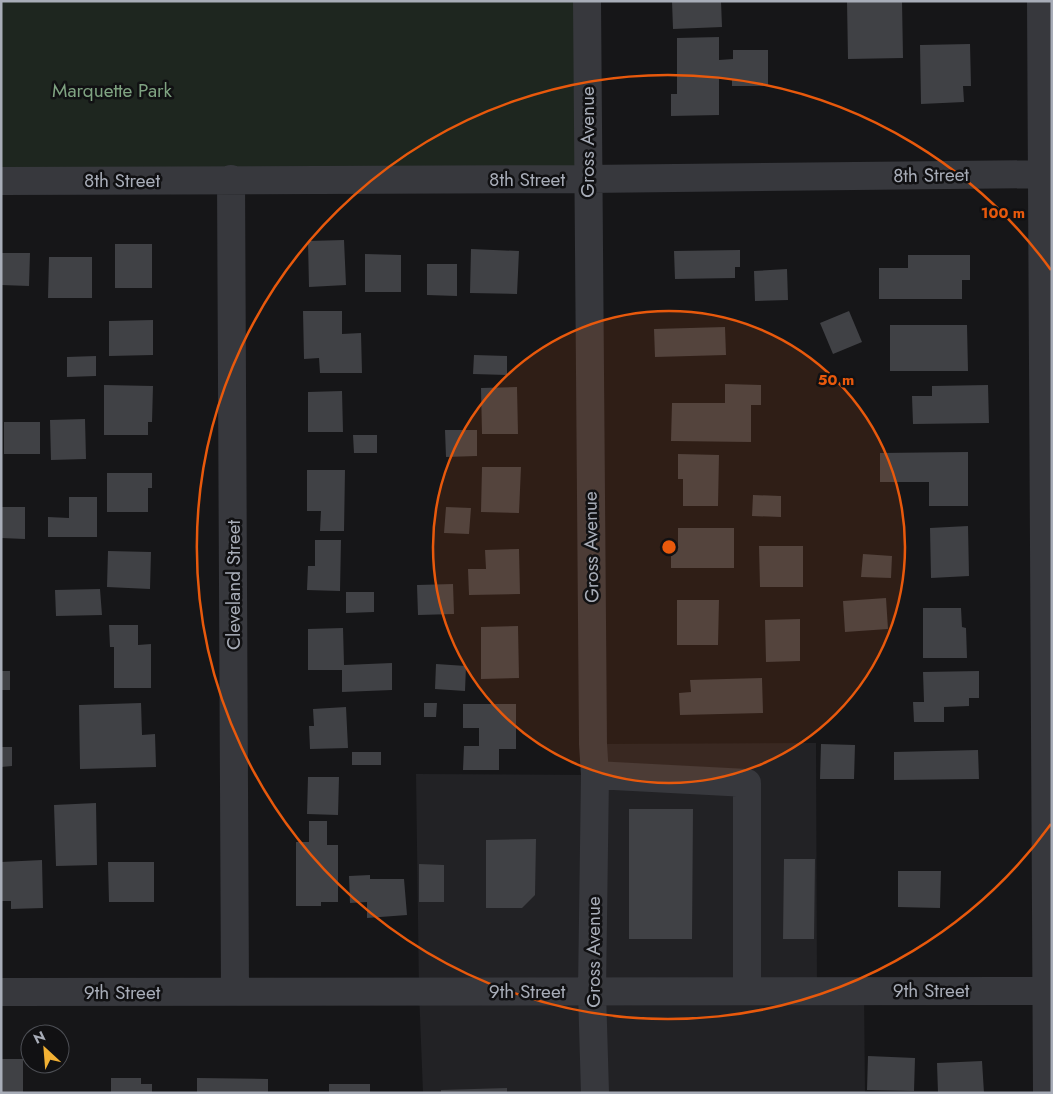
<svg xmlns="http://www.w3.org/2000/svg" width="1053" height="1094" font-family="Jost,sans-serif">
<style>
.built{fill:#222225}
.green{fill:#1e261f}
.building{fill:#404145}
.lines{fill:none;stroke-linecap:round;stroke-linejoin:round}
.minor{stroke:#37383d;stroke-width:28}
.ring{fill:none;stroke:#e8590c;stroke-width:2.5}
.labels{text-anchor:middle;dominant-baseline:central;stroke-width:5;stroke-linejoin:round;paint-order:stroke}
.park-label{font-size:19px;fill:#7fa381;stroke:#111113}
.street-label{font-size:19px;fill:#a8adb8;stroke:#111113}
.centre{fill:#e8590c;stroke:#111113;stroke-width:2.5}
.ring-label{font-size:15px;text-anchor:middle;font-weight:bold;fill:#e8590c;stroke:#111113;stroke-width:5;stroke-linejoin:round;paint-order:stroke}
</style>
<rect width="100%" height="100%" fill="#161618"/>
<path class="built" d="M 816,743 L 817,990 L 864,990 L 865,1093 L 423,1093 L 419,991 L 416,774 L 594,775 L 593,744 Z"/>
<path class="green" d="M 1,1 L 587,1 L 587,179 L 1,181 Z"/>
<path class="building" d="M 672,1 L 721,1 L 722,27 L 673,29 Z
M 847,1 L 902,1 L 903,58 L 848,59 Z
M 719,37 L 719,60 L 733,59 L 733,50 L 768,50 L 768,86 L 732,86 L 732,79 L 719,79 L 719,115 L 671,116 L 671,94 L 677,94 L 677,38 Z
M 970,44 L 971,86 L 963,86 L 964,102 L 921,104 L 920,45 Z
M 344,240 L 346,285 L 309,287 L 308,241 Z
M 115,244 L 152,244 L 152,288 L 115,288 Z
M 471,249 L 519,251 L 517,294 L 470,293 Z
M 740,250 L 740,267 L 735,267 L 735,278 L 675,279 L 674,251 Z
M 1,253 L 30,253 L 29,286 L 1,285 Z
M 365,254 L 401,255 L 401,292 L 365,292 Z
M 908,255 L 970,255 L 970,280 L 962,280 L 962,299 L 879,299 L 879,268 L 908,268 Z
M 49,257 L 92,257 L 92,298 L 48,298 Z
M 427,264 L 457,264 L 457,296 L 427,295 Z
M 787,269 L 788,300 L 755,301 L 754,271 Z
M 303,311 L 342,311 L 342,334 L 361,333 L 362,373 L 320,373 L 319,358 L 304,359 Z
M 849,311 L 862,342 L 833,354 L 820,323 Z
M 153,320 L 153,355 L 109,356 L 109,321 Z
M 890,325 L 967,325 L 968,371 L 890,371 Z
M 725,327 L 726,355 L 655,357 L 654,329 Z
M 474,355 L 507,356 L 507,375 L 473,374 Z
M 96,356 L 96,376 L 67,377 L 67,357 Z
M 725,384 L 761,385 L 761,405 L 751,405 L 751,442 L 671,441 L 672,403 L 725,403 Z
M 104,385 L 153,386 L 152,422 L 148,422 L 148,435 L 104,435 Z
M 988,385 L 989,423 L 913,424 L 912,396 L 932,396 L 932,386 Z
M 517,387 L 518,434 L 482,434 L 481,388 Z
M 342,391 L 343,432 L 308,432 L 308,392 Z
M 85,419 L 86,459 L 51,460 L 50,420 Z
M 4,422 L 40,422 L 40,454 L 4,454 Z
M 445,430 L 477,430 L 477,456 L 446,457 Z
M 353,435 L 377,435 L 377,453 L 354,453 Z
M 968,452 L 968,506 L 929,506 L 929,482 L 880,482 L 880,453 Z
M 678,454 L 719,455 L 718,506 L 683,506 L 683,479 L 678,479 Z
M 482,467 L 521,467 L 519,513 L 481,512 Z
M 307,470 L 345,470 L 344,531 L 320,531 L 321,511 L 307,511 Z
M 107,473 L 152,473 L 152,488 L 148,488 L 148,512 L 107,512 Z
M 753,495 L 781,496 L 781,517 L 752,516 Z
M 69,497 L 97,497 L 97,537 L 48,537 L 48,517 L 69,518 Z
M 1,507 L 25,507 L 25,539 L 1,538 Z
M 446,507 L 471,508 L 469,534 L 444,533 Z
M 968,526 L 969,576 L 931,578 L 930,528 Z
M 678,528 L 734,528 L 734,568 L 671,568 L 671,548 L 678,548 Z
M 315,540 L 341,540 L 340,591 L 307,590 L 308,566 L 315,566 Z
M 759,546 L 803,546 L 803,587 L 760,587 Z
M 519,549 L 520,594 L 469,595 L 468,569 L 486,569 L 485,550 Z
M 108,551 L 151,552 L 150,589 L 107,587 Z
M 863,554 L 892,556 L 891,578 L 861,577 Z
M 453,584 L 454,614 L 418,615 L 417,585 Z
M 100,589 L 102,615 L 56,616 L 55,590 Z
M 346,592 L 374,592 L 374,612 L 346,613 Z
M 886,598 L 888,629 L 845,632 L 843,601 Z
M 677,600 L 719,600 L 718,645 L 677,645 Z
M 923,608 L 961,608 L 962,627 L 966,628 L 967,658 L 923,658 Z
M 800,619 L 800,661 L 766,662 L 765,620 Z
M 109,625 L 138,625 L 138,645 L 151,644 L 151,688 L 114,688 L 114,647 L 110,647 Z
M 518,626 L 519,678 L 481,679 L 481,627 Z
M 343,628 L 344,665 L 392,663 L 392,690 L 342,692 L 342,670 L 308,670 L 308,629 Z
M 436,664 L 466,666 L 465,691 L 435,689 Z
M 1,671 L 10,671 L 10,690 L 1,690 Z
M 979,671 L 979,698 L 969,698 L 969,706 L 944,707 L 944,722 L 914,722 L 913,702 L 924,702 L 923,672 Z
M 762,678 L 763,713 L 680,715 L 679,693 L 691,692 L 690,680 Z
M 141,703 L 142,735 L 155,734 L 156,767 L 80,769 L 79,705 Z
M 424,703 L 437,703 L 436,717 L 424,717 Z
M 463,704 L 516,704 L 516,749 L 499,749 L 499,770 L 463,770 L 464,746 L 479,746 L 479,728 L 463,728 Z
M 346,707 L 348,748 L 310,749 L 309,726 L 314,726 L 313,709 Z
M 821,744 L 855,745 L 854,779 L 820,779 Z
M 1,747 L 12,747 L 12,766 L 1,767 Z
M 978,750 L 979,779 L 894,780 L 894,752 Z
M 352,752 L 381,752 L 381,765 L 352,765 Z
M 308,777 L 339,777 L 338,815 L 307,814 Z
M 96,803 L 97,865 L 56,866 L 54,805 Z
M 629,809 L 693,809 L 692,939 L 629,939 Z
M 309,821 L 327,821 L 327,845 L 338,845 L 338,902 L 321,902 L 321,906 L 296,906 L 296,842 L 309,842 Z
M 536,839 L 535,895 L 522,908 L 486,908 L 486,840 Z
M 784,859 L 815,859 L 814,939 L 783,939 Z
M 42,860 L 43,908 L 11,909 L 11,901 L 1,901 L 1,862 Z
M 108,862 L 154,862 L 154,902 L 109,902 Z
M 419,864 L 444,865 L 444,902 L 419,902 Z
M 898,871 L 941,871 L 940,908 L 898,907 Z
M 370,875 L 370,879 L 404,879 L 407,915 L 367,918 L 367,902 L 350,903 L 349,876 Z
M 868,1056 L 915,1058 L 914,1091 L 867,1090 Z
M 1,1059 L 23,1059 L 23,1093 L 1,1093 Z
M 982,1061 L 984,1093 L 938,1093 L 937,1063 Z
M 111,1078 L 141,1078 L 141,1084 L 152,1084 L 152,1093 L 111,1093 Z
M 197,1078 L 268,1079 L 268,1093 L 197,1093 Z
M 329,1084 L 370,1084 L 370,1093 L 329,1093 Z
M 507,1088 L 507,1093 L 441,1093 L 441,1090 Z"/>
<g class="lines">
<path class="minor" d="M 587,1 L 593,744 L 595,775 L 592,991 L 595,1093
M 1041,1 L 1047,1093
M 231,179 L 235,992
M 1,181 L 587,179 L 1052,174
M 595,775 L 747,783 L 747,991
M 1,992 L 1052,991"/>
</g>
<circle cx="669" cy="547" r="236" fill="#e8590c" fill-opacity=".12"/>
<g class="ring">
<circle cx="669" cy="547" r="236"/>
<path d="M1051 824A472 472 0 1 1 1051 270"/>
</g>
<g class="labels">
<g class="park-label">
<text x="112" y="90">Marquette Park</text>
</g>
<g class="street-label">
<text transform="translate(587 142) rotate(-90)">Gross Avenue</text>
<text transform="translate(931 175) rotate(-1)">8th Street</text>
<text x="527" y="179">8th Street</text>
<text x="122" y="180">8th Street</text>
<text transform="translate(591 547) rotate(-91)">Gross Avenue</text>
<text transform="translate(233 585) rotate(-90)">Cleveland Street</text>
<text transform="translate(593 952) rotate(-90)">Gross Avenue</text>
<text x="931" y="990">9th Street</text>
<text x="527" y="991">9th Street</text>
<text x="122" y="992">9th Street</text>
</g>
</g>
<circle cx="669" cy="547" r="8" class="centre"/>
<g class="ring-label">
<text x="1003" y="218">100 m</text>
<text x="836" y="385">50 m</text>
</g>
<rect width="1053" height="1094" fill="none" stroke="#a8adb8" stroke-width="5"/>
<g transform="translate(45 1049) rotate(334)"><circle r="24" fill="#111113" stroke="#4d4f55"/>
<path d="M0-4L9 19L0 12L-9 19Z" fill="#f2b134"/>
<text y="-8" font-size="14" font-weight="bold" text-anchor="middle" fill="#a8adb8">N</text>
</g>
</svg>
